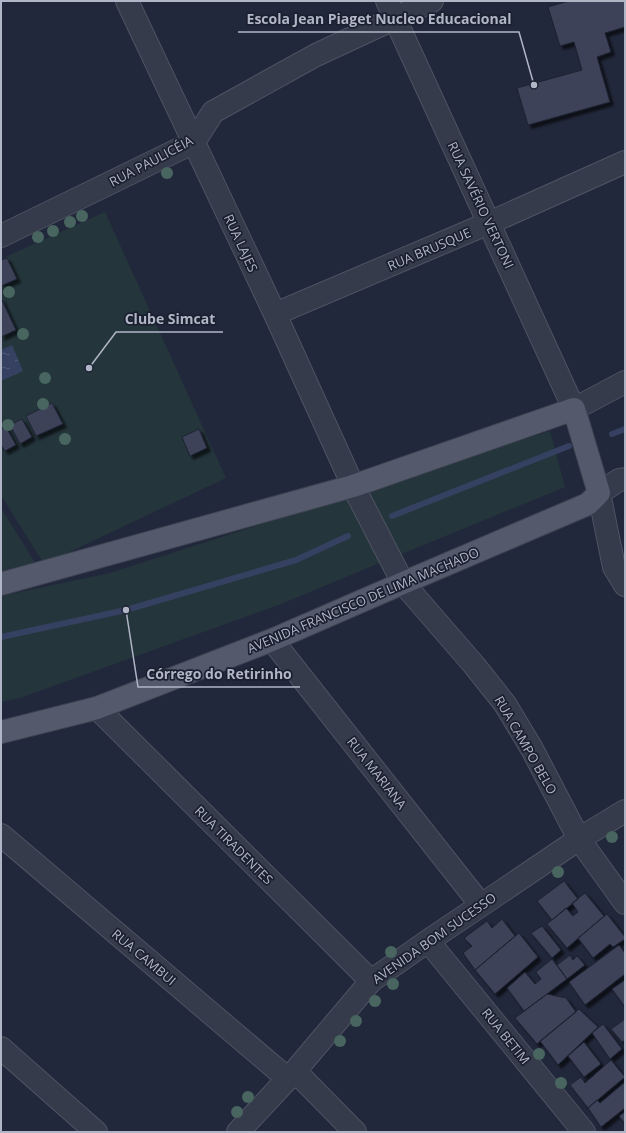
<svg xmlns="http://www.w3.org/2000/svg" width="626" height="1133" font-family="'Open Sans',sans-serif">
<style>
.grass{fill:#24353c}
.water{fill:url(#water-ripples)}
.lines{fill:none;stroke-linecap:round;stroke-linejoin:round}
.stream{stroke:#364162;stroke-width:6}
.building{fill:#3c4359;stroke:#1d2232;filter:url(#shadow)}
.minor-casing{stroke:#4e5363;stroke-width:24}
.major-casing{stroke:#3f4454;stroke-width:24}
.minor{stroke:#363b4b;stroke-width:22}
.major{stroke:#545a6b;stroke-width:22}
.tree{fill:#48665f}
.labels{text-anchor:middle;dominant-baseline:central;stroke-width:3.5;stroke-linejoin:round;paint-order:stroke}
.street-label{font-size:13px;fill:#b1b6c7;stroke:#1b2030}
.leader{fill:none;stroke:#b1b6c7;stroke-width:1.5}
.callout-dot{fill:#b1b6c7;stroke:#1b2030;stroke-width:1.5}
.callout-label{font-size:14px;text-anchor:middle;font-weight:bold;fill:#b1b6c7;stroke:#1b2030;stroke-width:3.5;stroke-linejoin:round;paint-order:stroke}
</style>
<defs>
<pattern id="water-ripples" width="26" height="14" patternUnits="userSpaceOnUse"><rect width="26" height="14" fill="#364162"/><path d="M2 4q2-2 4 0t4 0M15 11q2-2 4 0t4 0" fill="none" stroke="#515a77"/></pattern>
<filter id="shadow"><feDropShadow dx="3.5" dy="3.5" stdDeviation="1" flood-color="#0009"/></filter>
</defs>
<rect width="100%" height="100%" fill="#22283b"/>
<path class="grass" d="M 105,212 L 226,478 L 44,564 L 1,495 L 1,259 Z
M 550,431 L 565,487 L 358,572 L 281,604 L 20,698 L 1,702 L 1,596 L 110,573 Z
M 1,508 L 37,566 L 1,576 Z"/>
<path class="water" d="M 12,345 L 23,371 L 1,381 L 1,350 Z"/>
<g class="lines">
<path class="stream" d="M 612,434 L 625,429
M 392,516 L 569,446
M 1,637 L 126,610 L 296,560 L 348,536"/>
</g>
<path class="building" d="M 569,1 L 625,1 L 625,27 L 605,33 L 611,52 L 597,57 L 610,102 L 528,125 L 517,88 L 582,70 L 574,42 L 560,46 L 548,7 Z
M 7,258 L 17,279 L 1,286 L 1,260 Z
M 1,298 L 16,330 L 1,337 Z
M 52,403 L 63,424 L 36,436 L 26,416 Z
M 22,419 L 32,437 L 20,444 L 10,425 Z
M 6,427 L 16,445 L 5,451 L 1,445 L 1,430 Z
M 199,429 L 207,448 L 190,456 L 182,437 Z
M 564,881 L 578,899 L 552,920 L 537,901 Z
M 585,893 L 604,916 L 567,948 L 547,924 L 566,908 L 573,916 L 578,912 L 572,903 Z
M 607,914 L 625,937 L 625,939 L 613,947 L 610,944 L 593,958 L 578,938 Z
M 502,919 L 515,936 L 475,970 L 463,953 L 472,946 L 464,938 L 487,921 L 492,928 Z
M 542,926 L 561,950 L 552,958 L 531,933 Z
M 519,933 L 538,957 L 495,994 L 475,970 Z
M 619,945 L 625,953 L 625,974 L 585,1005 L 569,982 Z
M 570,955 L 573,960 L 577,956 L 585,965 L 567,979 L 557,965 Z
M 552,959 L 567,979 L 524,1011 L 507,988 L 525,972 L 535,984 L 541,979 L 536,972 Z
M 625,980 L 625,1007 L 612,989 Z
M 547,994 L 566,998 L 576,1012 L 537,1044 L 515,1018 Z
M 579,1009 L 598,1027 L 558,1065 L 540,1041 Z
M 625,1019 L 625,1040 L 622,1042 L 611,1029 Z
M 603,1024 L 622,1049 L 610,1059 L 592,1033 Z
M 584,1042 L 601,1064 L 584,1077 L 568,1056 Z
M 611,1060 L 625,1077 L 588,1108 L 570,1085 L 581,1077 L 585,1083 Z
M 625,1082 L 625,1108 L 601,1127 L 588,1108 L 597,1100 L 600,1103 Z
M 625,1112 L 625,1124 L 619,1116 Z"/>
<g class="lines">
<g class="minor-casing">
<path id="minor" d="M 127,1 L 275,314 L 354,488 L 403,583 L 474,665 L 505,704 L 532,749 L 579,839 L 625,903
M 387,1 L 574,409 L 625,382
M 1,236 L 194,142 L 213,112 L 316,55 L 432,1
M 275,314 L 489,223 L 625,162
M 625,479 L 619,480 L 599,493 L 614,567 L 625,585
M 272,640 L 481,905
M 97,708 L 371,981
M 1,835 L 288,1079
M 428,941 L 584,1132
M 1,1048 L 96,1132
M 295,1071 L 355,1132
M 238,1132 L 295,1071 L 371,981 L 428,941 L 579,839 L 625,811"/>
</g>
<g class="major-casing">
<path id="major" d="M 1,584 L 353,486 L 574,409 L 599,493 L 588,504 L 403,583 L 272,640 L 97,708 L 1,732"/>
</g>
<use href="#minor" class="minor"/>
<use href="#major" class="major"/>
</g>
<g class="tree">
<circle cx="167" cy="173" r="6"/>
<circle cx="82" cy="216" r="6"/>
<circle cx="70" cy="222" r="6"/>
<circle cx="53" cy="231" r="6"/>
<circle cx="38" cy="237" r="6"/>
<circle cx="9" cy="292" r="6"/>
<circle cx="23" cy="334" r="6"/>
<circle cx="45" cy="378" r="6"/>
<circle cx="43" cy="404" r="6"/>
<circle cx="8" cy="425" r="6"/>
<circle cx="65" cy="439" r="6"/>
<circle cx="612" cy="837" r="6"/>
<circle cx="558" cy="872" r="6"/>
<circle cx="391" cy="952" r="6"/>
<circle cx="393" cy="984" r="6"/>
<circle cx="375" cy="1001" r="6"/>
<circle cx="356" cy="1021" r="6"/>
<circle cx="340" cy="1041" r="6"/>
<circle cx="539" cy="1054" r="6"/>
<circle cx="561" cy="1083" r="6"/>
<circle cx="248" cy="1097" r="6"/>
<circle cx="237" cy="1112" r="6"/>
</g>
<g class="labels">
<g class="street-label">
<text transform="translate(151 161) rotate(-28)">RUA PAULICÉIA</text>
<text transform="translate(481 205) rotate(65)">RUA SAVÉRIO VERTONI</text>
<text transform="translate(241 243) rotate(65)">RUA LAJES</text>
<text transform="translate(429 249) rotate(-23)">RUA BRUSQUE</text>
<text transform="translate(363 600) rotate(-23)">AVENIDA FRANCISCO DE LIMA MACHADO</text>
<text transform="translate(526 745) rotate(60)">RUA CAMPO BELO</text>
<text transform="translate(377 773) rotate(52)">RUA MARIANA</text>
<text transform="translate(234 845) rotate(45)">RUA TIRADENTES</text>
<text transform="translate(434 938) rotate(-35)">AVENIDA BOM SUCESSO</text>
<text transform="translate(144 957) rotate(40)">RUA CAMBUI</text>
<text transform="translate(506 1036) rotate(51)">RUA BETIM</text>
</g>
</g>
<path class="leader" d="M534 85L519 32H238M89 368L116 332H223M126 610L138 687H300"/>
<g class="callout-dot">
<circle cx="534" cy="85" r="4"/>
<circle cx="89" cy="368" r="4"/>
<circle cx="126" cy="610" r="4"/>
</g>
<g class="callout-label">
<text x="379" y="24">Escola Jean Piaget Nucleo Educacional</text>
<text x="170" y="324">Clube Simcat</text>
<text x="219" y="679">Córrego do Retirinho</text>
</g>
<rect width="626" height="1133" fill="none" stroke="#b1b6c7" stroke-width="4"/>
</svg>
